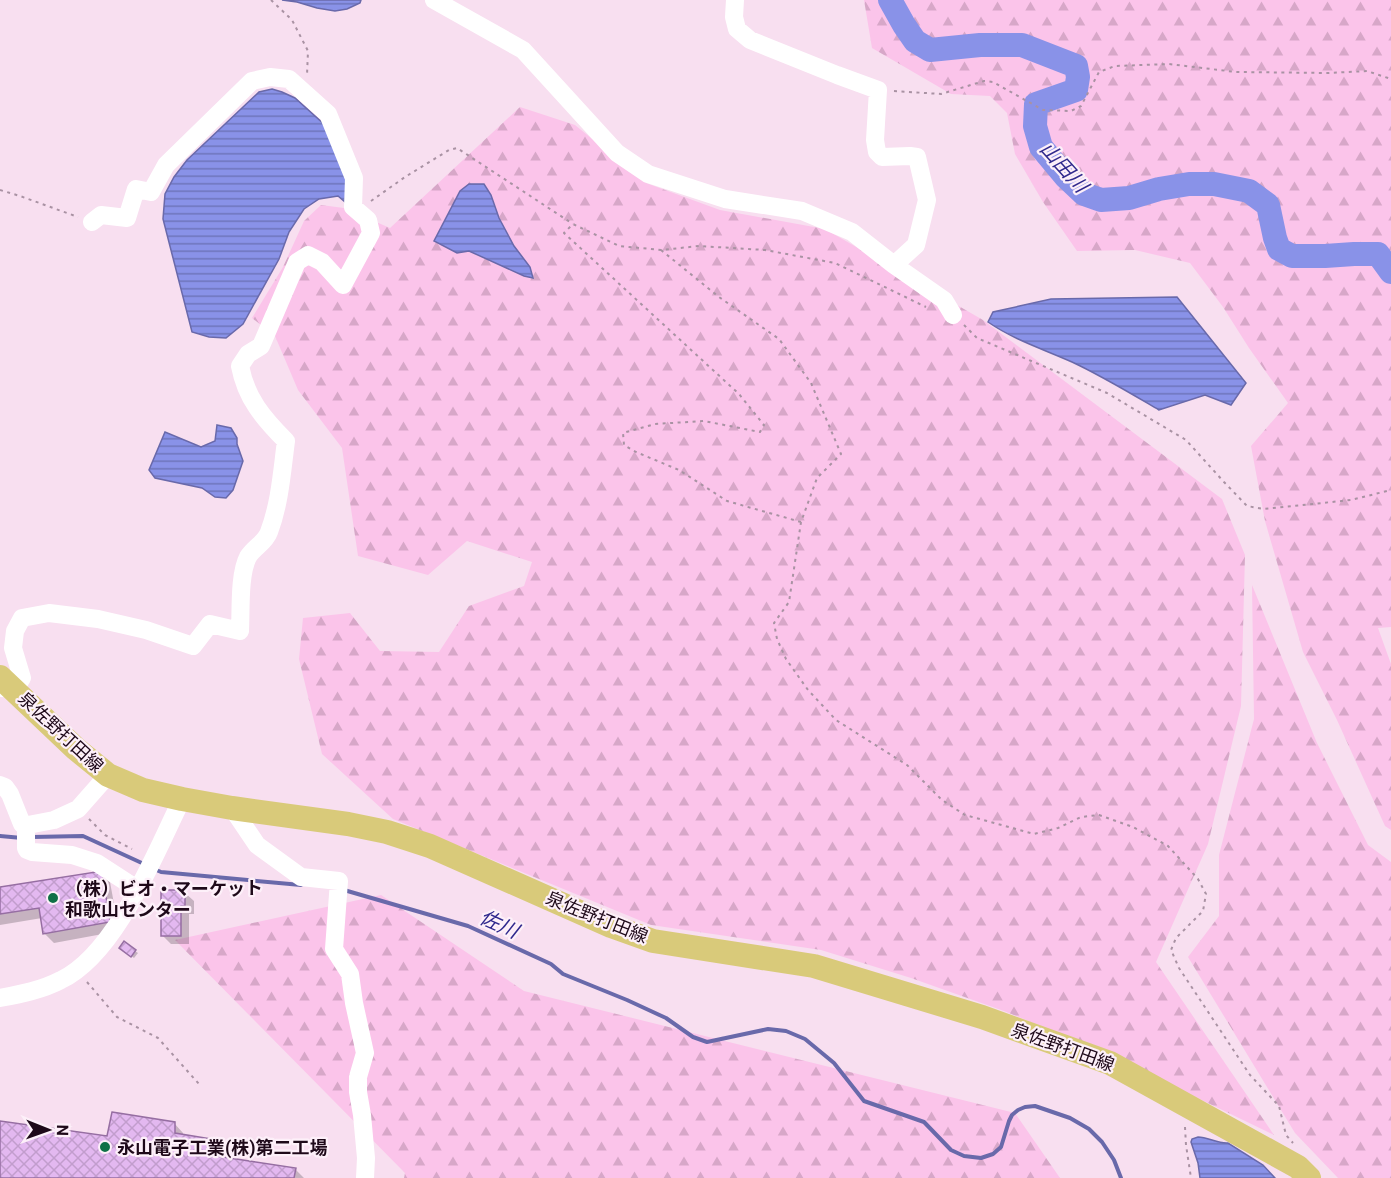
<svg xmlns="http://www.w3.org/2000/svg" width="1391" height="1178" font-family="Roboto,'Noto Sans JP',sans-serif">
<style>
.forest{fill:url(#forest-firs)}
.water{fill:url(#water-rules);stroke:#6969aa;stroke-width:1.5}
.shadow{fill:#0003}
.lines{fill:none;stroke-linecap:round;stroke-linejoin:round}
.stream{stroke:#6969aa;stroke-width:4}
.river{stroke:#8992e8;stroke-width:24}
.building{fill:url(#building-cross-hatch);stroke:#966ea2;stroke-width:1.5}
.path{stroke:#a992a3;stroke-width:2;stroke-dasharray:3 4.5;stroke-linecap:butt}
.minor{stroke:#fff;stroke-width:18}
.major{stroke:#d9ca7a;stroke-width:24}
.poi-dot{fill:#0f7147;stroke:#fdf0f9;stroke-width:2}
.labels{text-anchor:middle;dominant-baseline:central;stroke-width:4.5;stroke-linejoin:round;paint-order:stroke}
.street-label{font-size:18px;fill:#1e0919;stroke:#fdf0f9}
.poi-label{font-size:18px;font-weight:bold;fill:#1e0919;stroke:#fdf0f9;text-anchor:start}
.water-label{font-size:20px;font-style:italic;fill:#30298d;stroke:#fdf0f9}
</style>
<defs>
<pattern id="forest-firs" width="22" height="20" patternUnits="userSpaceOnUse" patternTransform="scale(1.5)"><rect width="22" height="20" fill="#fbc4ea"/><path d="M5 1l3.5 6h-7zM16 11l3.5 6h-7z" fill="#d7a7c8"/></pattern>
<pattern id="water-rules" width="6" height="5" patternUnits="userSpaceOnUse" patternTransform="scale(1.5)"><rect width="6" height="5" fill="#8992e8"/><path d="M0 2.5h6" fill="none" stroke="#6f75bb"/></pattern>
<pattern id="building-cross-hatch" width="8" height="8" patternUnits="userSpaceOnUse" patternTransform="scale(1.5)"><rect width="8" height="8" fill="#e3b8f0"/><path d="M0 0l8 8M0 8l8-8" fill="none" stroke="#c29dcd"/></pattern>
</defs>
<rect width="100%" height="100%" fill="#f8dff0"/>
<path class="forest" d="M 864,0 L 1391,0 L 1391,627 L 1378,628 L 1391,664 L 1391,830 L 1385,826 L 1337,720 L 1303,652 L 1265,521 L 1251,446 L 1288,403 L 1249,348 L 1223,307 L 1190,263 L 1135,250 L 1077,251 L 1043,202 L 1015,154 L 1007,113 L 990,96 L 951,94 L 872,48 Z
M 520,107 L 575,125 L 646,183 L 720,210 L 825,229 L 983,320 L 1222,499 L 1245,555 L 1241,706 L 1208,844 L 1156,962 L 1274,1135 L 1092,1047 L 1004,1011 L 911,978 L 821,950 L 651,925 L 393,819 L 322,754 L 299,659 L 303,618 L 350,613 L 380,651 L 439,652 L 469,606 L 524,586 L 532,562 L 467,541 L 428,575 L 358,556 L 342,448 L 298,390 L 275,336 L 252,318 L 283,267 L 304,221 L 321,205 L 344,208 L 390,228 Z
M 1252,585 L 1317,743 L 1368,845 L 1391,862 L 1391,1178 L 1338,1178 L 1295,1133 L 1188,957 L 1219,916 L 1219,855 L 1254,719 Z
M 381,895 L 524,991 L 1015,1113 L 1060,1178 L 404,1178 L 405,1173 L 175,940 Z"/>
<path class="water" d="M 282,0 L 361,0 L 360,3 L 347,9 L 335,11 L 317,8 L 297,2 Z
M 272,89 L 282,92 L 295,98 L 326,126 L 347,180 L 345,202 L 338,196 L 319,199 L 304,209 L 289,232 L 279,259 L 243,324 L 226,338 L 209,337 L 192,332 L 163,219 L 165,194 L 174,177 L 187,160 L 259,92 Z
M 469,184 L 484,184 L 491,195 L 499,218 L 514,246 L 530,267 L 533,278 L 524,276 L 469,251 L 457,253 L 434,241 L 460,191 Z
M 1177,297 L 1246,383 L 1231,405 L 1205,395 L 1159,410 C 1130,393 1102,376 1072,362 C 1043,349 1014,340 988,322 L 993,312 L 1051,299 Z
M 217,425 L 231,428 L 237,438 L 237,444 L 243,461 L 233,490 L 226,498 L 215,497 L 202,488 L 155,478 L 149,470 L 165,432 L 201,447 L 215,441 Z
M 1198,1137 C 1208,1137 1218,1144 1228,1143 L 1263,1165 L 1275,1178 L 1200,1178 L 1198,1163 L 1191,1142 L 1192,1139 Z"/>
<path class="shadow" d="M 101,872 L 110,882 L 119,931 L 54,943 L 44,933 L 42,918 L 0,925 L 0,889 Z
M 184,892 L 194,901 L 194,914 L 189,914 L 189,944 L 171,944 L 162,935 Z
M 123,950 L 135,951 L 138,953 L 134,958 Z
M 0,1123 L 109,1138 L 174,1123 L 183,1133 L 183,1136 L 211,1140 L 221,1149 L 219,1158 L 295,1169 L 304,1178 L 0,1178 Z"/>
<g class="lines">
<path class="stream" d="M 0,836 L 22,838
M 32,837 L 83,836 L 144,864
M 154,869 L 161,872 L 301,885
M 344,890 L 468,926 L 551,964 L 563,974 L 627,1000 L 666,1018 L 693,1037 L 707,1042 L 768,1029 L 786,1031 L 805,1039 L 834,1063 L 864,1101 L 924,1122 L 951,1150 L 964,1156 L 981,1158 L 993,1154 L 1001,1147 L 1009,1121 L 1012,1115 L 1018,1110 L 1025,1107 L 1035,1106 L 1070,1118 L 1089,1129 L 1102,1142 L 1114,1160 L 1121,1178"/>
<path class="river" d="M 890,0 L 904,25 L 915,41 L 930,50 L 980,45 L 1022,45 L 1076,66 L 1078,77 L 1076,90 L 1036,104 L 1035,126 L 1041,147 L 1066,177 L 1084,194 L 1101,200 L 1129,198 L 1159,189 L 1189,184 L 1214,184 L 1249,191 L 1268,205 L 1275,238 L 1279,249 L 1292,256 L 1325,256 L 1354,254 L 1378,254 L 1391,272"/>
</g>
<path class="building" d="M 102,871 L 110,922 L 43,934 L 39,908 L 0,914 L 0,887 Z
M 161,890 L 185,890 L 185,906 L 181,906 L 181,936 L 161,936 Z
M 124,941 L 136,950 L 131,957 L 119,948 Z
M 112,1112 L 175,1122 L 175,1133 L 212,1139 L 210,1155 L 296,1168 L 294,1178 L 0,1178 L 0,1121 L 107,1136 Z"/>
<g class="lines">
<path class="path" d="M 271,0 L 292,20 L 308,51 L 307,75
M 894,91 L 941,94 L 984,81 L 993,82 L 1043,110 L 1071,111 L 1081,106 L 1099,72 L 1115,66 L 1169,64 L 1236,72 L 1329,73 L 1367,71 L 1391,79
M 0,190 L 20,196 L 78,217
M 371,201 L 405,177 L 449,150 L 457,148 L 573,224
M 661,250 L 719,297 L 779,339 L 811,383 L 841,454 L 817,478 L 801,522 L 789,602 L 774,623 L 777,639 L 786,659 L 808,690 L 836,720 L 907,765 L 942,800 L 965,815 L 1034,834 L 1058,828 L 1081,817 L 1099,815 L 1133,827 L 1168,846 L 1198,879 L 1206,894 L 1203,911 L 1176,938 L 1171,950 L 1179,968 L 1250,1075 L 1279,1106 L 1286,1135 L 1293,1143
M 964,325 L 977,338 L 1107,393 L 1186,440 L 1224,482 L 1247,506 L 1264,509 L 1351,500 L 1391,490
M 801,522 L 727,501 L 679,470 L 636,452 L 624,445 L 623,433 L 655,424 L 704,421 L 760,432 L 764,425 L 739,394 L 564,233 L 573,224 L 619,246 L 661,250 L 699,246 L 765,250 L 835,263 L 926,307
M 89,819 L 105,835 L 132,849
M 87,982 L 117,1017 L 158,1038 L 199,1084
M 1185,1127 L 1186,1145 L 1191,1178"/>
<path class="minor" d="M 434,0 L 523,50 L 617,153 L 648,174 L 725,199 L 802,211 L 852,232 L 894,265 L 944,300 L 953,315
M 735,0 L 734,17 L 737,29 L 750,40 L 837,75 L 878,90 L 875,140 L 877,152 L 882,157 L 910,156 L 917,157 L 927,200 L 916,245 L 894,265
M 2,688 L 15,689 L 22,678 L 13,648 L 15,631 L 22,618 L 49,613 L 98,619 L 146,630 L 193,646 L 210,624 L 240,631 C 241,611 239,574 248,557 C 254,547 265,543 269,532 C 280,503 282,471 286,441 C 263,418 246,398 240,366 L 248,354 L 261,346 L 297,262 L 308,255 L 322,262 L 343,285 L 371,233 L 368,220 L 353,207 L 354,178 L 328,114 L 289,79 L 270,77 L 252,81 L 166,165 L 151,192 L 136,189 L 127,218 L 101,215 L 92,222
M 108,775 L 78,809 L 54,820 L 28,825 L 26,831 L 26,848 L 27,850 L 32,852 L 72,855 L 97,863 L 137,889
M 0,785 L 5,787 L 10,794 L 22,824 L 28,825
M 232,808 L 257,845 L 301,877 L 339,881 L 334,949 L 350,974 L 354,1003 L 365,1053 L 358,1077 L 358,1092 L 362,1115 L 366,1158 L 365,1178
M 0,998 C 21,994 42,990 61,980 C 117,953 155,853 182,799"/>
<path class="major" d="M 0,677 L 76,749 L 108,775 L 143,790 L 182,799 L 232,808 L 348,824 L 387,832 L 430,846 L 611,926 L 653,941 L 814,966 L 982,1017 L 1110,1063 L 1298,1167 L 1309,1178"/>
</g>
<g class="poi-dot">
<circle cx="53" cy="898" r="6"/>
<circle cx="105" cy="1147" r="6"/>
</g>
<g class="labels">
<g class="street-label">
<text transform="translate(61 732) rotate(43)">泉佐野打田線</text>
<text transform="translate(597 917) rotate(22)">泉佐野打田線</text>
<text transform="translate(1063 1047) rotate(20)">泉佐野打田線</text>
</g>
<g class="poi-label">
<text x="65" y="888">（株）ビオ・マーケット<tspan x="65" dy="21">和歌山センター</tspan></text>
<text x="117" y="1147">永山電子工業(株)第二工場</text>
</g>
<g class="water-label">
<text transform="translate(1064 167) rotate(48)">山田川</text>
<text transform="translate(499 924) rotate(24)">佐川</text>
</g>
</g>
<g transform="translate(48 1130) rotate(91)" stroke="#fdf0f9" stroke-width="4.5" paint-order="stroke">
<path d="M0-4.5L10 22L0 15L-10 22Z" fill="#1e0919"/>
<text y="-9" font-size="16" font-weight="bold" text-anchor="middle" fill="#1e0919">N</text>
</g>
</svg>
